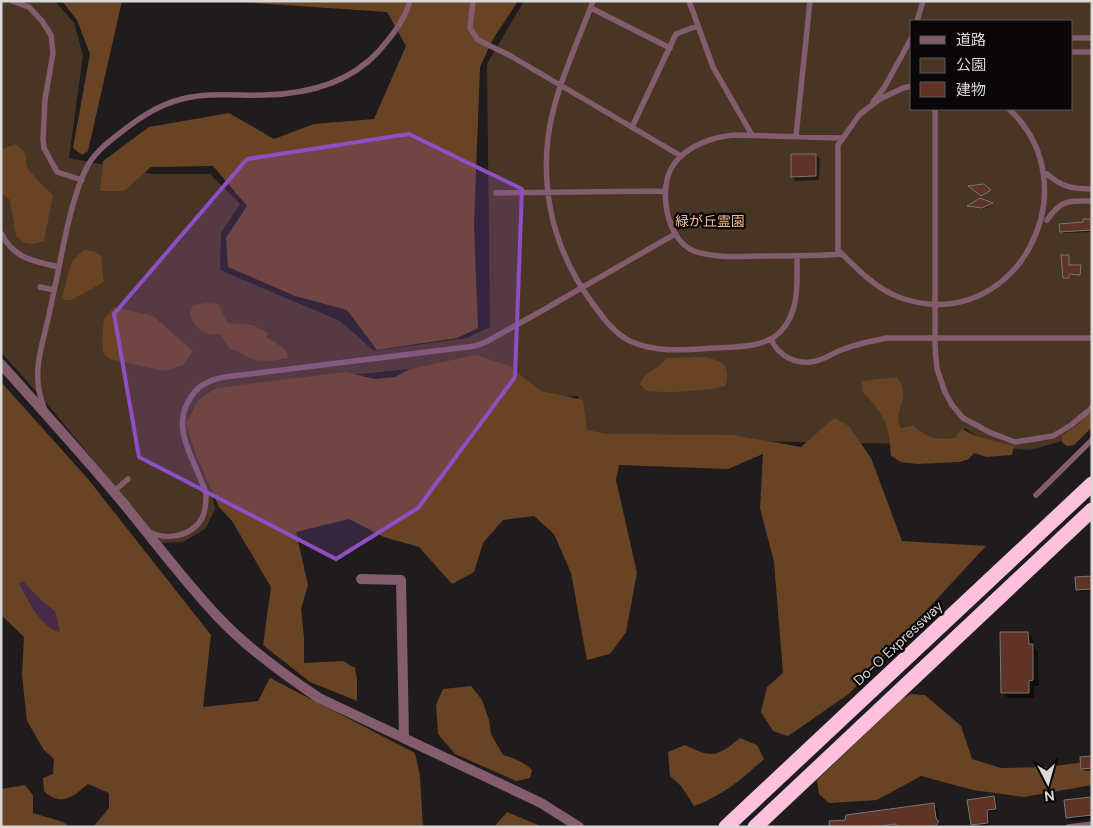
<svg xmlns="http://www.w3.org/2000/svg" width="1093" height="828" font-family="'DM Sans','Noto Sans JP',sans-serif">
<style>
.green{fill:#493524;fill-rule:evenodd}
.forest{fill:#684425}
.water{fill:#472948}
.shadow{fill:#0007}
.building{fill:#5f3326;stroke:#7a7675}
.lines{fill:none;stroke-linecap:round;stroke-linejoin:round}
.lane{stroke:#835c6e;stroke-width:5.5}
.street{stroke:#835c6e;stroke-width:10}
.highway{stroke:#fdc1dd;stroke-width:15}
.marked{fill:#8e4ec4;fill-opacity:0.2;stroke:#8e4ec4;stroke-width:4;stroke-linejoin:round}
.labels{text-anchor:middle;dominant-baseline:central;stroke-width:4.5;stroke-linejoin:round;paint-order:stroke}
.park-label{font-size:14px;fill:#f7ba87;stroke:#090707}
.street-label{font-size:14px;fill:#dbd8d8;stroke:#090707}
</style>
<rect width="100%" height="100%" fill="#201c1d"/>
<path class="green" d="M 1,1 L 55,1 L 74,23 L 83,55 L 69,158 L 152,174 L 210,174 L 240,204 L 221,233 L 220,270 L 340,321 L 374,351 L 467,338 L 490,327 L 487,64 L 524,1 L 1092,1 L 1092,418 L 1069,439 L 1030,450 L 992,447 L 965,428 L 963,445 L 579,438 L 578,396 L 540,398 L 492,361 L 216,388 L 198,400 L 189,416 L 211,487 L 215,509 L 205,529 L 183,542 L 161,543 L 55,413 L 1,352 ZM 912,21 L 1072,21 L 1072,109 L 912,109 Z"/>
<path class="forest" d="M 62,1 L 122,1 L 88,151 L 82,155 L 73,148 L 90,54 L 77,20 Z
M 226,1 L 518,1 L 493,39 L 480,67 L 474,225 L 478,328 L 457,338 L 377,350 L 347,310 L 295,296 L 228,267 L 226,238 L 247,206 L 213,166 L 151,167 L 124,191 L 100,191 L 103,161 L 149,127 L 229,113 L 274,139 L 314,124 L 374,119 L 406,46 L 387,12 Z
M 15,144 C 32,154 22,162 30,171 C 37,180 45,187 53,195 L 44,241 L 33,244 L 25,243 L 16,236 L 10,200 L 1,192 L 1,150 Z
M 84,250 L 93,251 L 101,256 L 104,282 L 71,300 L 65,300 L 62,296 L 72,261 Z
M 207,303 L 218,304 L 228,323 L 253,325 L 268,333 L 266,338 L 274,341 L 287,352 L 288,358 C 275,360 264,363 252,359 C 243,356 241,351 230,349 L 220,334 C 205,336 195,329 190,314 L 193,305 Z
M 114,307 L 153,316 L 193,351 L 183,365 L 164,371 L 110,359 L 103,353 L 102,339 L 104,320 Z
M 476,355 L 509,366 L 541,391 L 583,400 L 587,430 L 607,434 L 733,435 L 801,447 L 834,418 L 849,426 L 871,458 L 902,541 L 986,546 L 850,693 L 788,736 L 773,731 L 761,712 L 767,687 L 783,673 L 774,562 L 760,508 L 763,454 L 728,469 L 619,465 L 616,480 L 637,573 L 626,632 L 610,654 L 587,660 L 571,573 L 554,534 L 534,516 L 503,520 L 483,543 L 474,572 L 452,584 L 419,547 L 384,537 L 349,519 L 296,532 L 308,585 L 301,609 L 304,637 L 304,663 L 343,661 L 355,668 L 357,680 L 357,701 L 310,682 L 263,645 L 271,587 L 232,521 L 219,507 L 196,455 L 186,423 L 198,400 L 216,388 L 345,372 L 375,379 L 395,377 L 410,369 Z
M 706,357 C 725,362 730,365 726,386 C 699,392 673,393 646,391 L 640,384 C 647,368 658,371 666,358 Z
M 897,377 C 914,398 891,410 901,428 L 913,426 C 928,437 936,441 955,438 L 961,429 L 976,436 L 1014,446 L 1012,455 L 987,457 L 974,453 L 969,459 L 960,462 L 917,464 L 901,462 L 891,456 C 889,423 885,416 862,391 L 862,381 Z
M 1,382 L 88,479 L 211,635 L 203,707 L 258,701 L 270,678 L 415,753 L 420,776 L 423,827 L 90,827 L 94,826 L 109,808 L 109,793 L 88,784 C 73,797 61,807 44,791 L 43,778 L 53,774 L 54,759 L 44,750 L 27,721 L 22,675 L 24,637 L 1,615 Z
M 1092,401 L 1092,427 L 1074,445 L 1067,446 L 1062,442 L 1062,436 L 1080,423 Z
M 471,686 L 482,700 L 489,720 L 491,734 L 503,755 C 514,758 524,762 532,770 L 530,778 L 516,781 L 455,754 L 438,734 L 436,705 L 443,689 Z
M 911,694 L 925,695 L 961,726 L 972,759 L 1001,768 L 1047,767 L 1092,761 L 1092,785 L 1024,797 L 973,790 L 921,776 L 877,800 L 829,803 L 819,794 L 817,780 L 902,699 Z
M 740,738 L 757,745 L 764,759 C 742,779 722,796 694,806 L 681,786 L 670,776 L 668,752 L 685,745 C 712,758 716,758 740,738 Z
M 25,785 L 33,795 L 33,813 L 63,822 L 70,827 L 1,827 L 1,789 Z
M 507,812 L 543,827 L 494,827 Z"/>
<path class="water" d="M 23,581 L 41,600 L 55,611 L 60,632 C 40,627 29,601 19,584 Z"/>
<path class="shadow" d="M 816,155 L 820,159 L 819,180 L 796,181 L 792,177 Z
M 980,199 L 993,204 L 984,209 L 969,206 Z
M 1092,220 L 1092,232 L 1063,233 L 1061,231 Z
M 1069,256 L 1070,266 L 1081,267 L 1080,275 L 1070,274 L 1070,278 L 1065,278 Z
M 1092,577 L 1092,591 L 1080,592 L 1077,590 Z
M 1028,633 L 1033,639 L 1034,647 L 1038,651 L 1039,686 L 1034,686 L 1034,698 L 1008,698 L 1002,693 Z
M 1092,757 L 1092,771 L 1085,771 L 1082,769 Z
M 994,798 L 996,800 L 997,810 L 988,812 L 990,827 L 972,827 L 968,801 Z
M 1092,798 L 1092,818 L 1071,821 L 1067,817 Z
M 933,804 L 938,809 L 940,824 L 942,827 L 885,827 L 902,825 Z"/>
<path class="building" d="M 791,154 L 816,154 L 816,176 L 791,177 Z
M 984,184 L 991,190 L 981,196 L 968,186 Z
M 980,198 L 993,203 L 982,208 L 967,206 Z
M 1083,219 L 1092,219 L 1092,230 L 1060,232 L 1059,224 L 1083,222 Z
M 1061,255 L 1069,255 L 1069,265 L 1081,265 L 1080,275 L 1069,274 L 1069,278 L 1063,278 Z
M 1092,576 L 1092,589 L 1076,590 L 1075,577 Z
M 1000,632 L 1028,632 L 1029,644 L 1033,644 L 1033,680 L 1029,681 L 1029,693 L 1001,693 Z
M 1092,756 L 1092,768 L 1081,769 L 1080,757 Z
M 994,796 L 996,809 L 987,810 L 988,823 L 971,825 L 967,800 Z
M 1092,797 L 1092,815 L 1066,818 L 1064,800 Z
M 934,803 L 936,818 L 939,822 L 935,827 L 896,827 L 896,824 L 875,827 L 830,827 L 829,821 L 845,820 L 846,815 Z"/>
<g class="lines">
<path class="lane" d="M 12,1 L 29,7 L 42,21 L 51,35 L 53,53 L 45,100 L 43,139 L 44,148 L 57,172 L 82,180
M 473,1 L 470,28 L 478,40 L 509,55 L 681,156
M 593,1 C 576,48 550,98 547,149 C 543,207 559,258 593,304 C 603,318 615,334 630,341 C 655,353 686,350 713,348 C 734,347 766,348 781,331 C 800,311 797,281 797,256
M 689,1 L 713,67 L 752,135
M 591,8 L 670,48
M 917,21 L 923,1
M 1072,38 L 1092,38
M 1072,52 L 1092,52
M 912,86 L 903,88 L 880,99 L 860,114 L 838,145 L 838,250 C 857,269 876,289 901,298 C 1016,337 1093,187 1009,109
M 873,102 L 884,88 L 912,37
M 935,109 L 935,347 L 937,369 L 945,392 L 952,405 L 963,418 L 991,433 L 1015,442 L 1053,436 L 1071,425 L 1092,408
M 632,127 L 676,34 L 697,26
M 796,136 L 810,1
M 842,138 L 734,135 C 712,137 687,146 674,164 C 657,187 666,240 694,251 C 717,259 743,256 766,256 C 792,256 817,256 842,254
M 1047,174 C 1062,187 1072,189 1092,189
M 496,193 L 665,191
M 1047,220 C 1062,199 1067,201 1092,201
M 1,233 C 14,259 33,261 59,267
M 40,287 L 54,290
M 771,339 C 778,356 797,366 816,361 C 825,359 833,353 841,350 C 856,344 872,341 887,338 L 1092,338
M 44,407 C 31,377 41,349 48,319 C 51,307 53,294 56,282 C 63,248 71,199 86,169 C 93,154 107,143 120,133 C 139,118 158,105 182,99 C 209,92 238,96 265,95 C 307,94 349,83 378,52 C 392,36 404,21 410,1
M 113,492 L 128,479
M 1036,495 L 1092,440
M 148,531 C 165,541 192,537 202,518 C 206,511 206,502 206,494 C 198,465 171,432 188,402 C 196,386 208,380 225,377 L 475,346 L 486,342 L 545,309 L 675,234
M 1068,827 L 1092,824"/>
<path class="street" d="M 1,364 C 42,410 84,456 124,504 C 155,542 184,581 218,617 C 247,648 283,674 319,698 L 541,803 L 579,827
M 361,579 L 401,580 L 404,737"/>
<path class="highway" d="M 726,827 L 1092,484
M 755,827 L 1092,510"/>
</g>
<path class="marked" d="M 409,134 L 522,189 L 515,377 L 418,508 L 336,559 L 139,457 L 114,314 L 247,159 Z"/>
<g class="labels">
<g class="park-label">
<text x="710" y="221">緑が丘霊園</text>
</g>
<g class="street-label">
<text transform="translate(898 643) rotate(-43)">Do-O Expressway</text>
</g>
</g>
<rect width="1093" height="828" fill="none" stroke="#dbd8d8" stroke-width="5"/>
<rect x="910" y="20" width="162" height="90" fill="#090707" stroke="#5d5b5b"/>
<rect x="920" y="36" width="25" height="8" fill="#835c6e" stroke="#5d5b5b"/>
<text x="956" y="45" font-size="15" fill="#dbd8d8">道路</text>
<rect x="920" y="58" width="25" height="15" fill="#493524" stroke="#5d5b5b"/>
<text x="956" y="70" font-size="15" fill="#dbd8d8">公園</text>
<rect x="920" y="82" width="25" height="15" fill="#5f3326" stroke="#5d5b5b"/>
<text x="956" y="95" font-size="15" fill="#dbd8d8">建物</text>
<g transform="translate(1048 783) rotate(174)" stroke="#090707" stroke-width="4" paint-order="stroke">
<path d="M0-4L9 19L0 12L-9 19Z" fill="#dbd8d8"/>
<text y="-8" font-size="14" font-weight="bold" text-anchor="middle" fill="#dbd8d8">N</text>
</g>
</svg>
